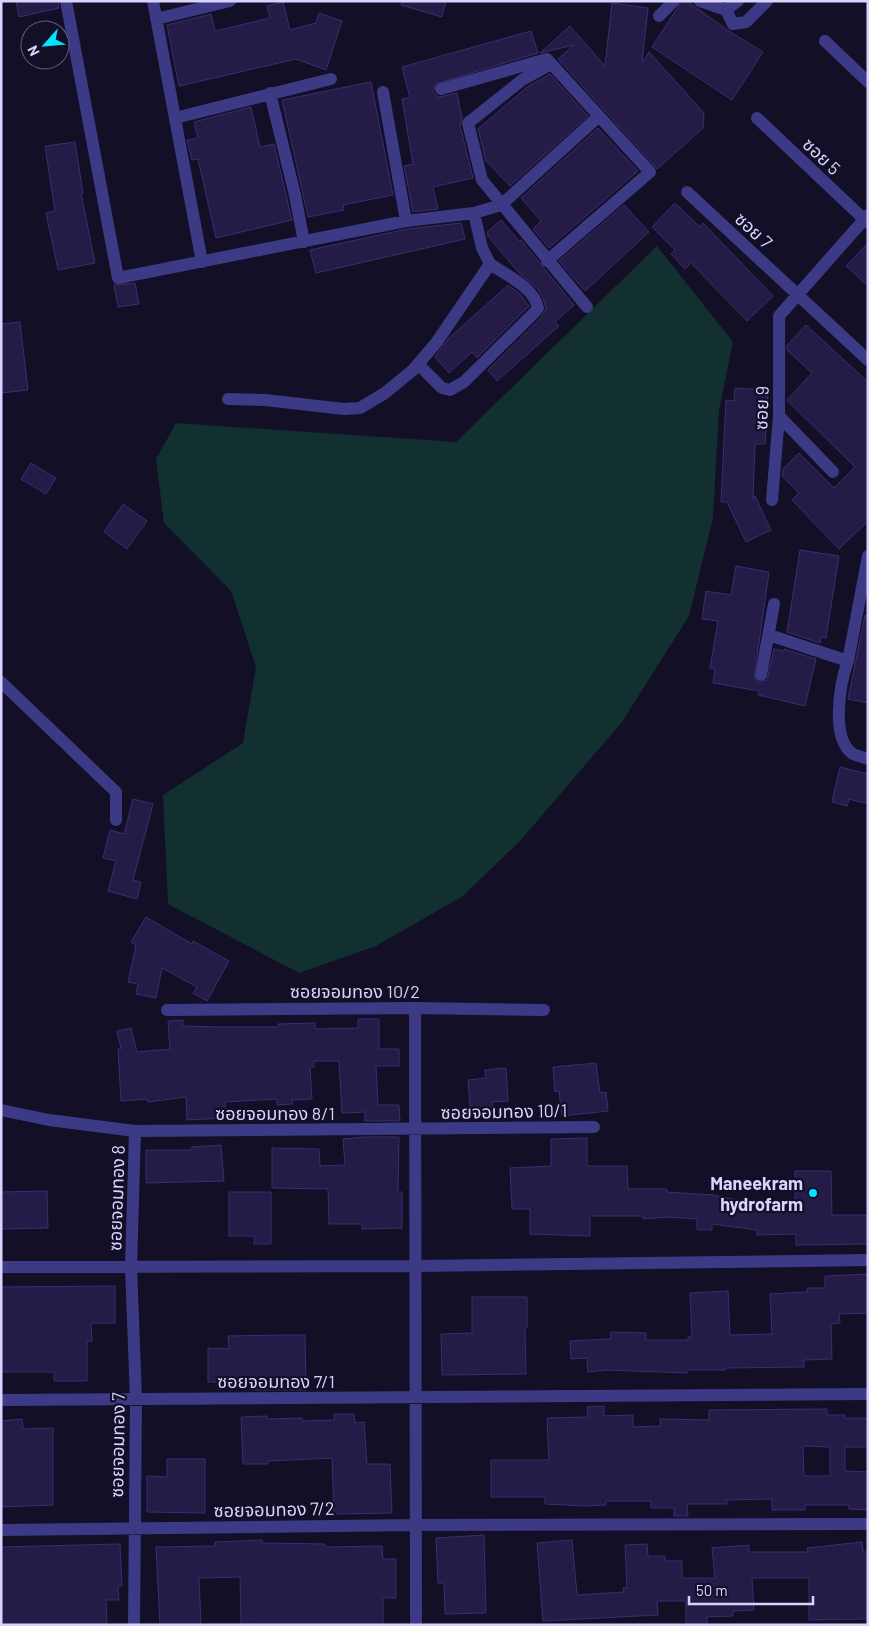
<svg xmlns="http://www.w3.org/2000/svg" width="869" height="1626" font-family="Barlow,'Noto Sans Thai',sans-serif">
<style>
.green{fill:#12302f}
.building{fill:#241b47;stroke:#3b2d73;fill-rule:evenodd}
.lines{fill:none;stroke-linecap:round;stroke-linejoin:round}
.minor{stroke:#3d3a85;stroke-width:12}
.poi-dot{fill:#00e5ff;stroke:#130f26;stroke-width:2}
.labels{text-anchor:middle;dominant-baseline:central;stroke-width:4.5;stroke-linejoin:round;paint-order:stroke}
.street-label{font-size:18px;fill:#d9d4ff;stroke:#130f26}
.poi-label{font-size:18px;font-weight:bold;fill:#d9d4ff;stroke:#130f26;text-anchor:end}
</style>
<rect width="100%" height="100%" fill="#130f26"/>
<path class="green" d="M 657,246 L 733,342 L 719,410 L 713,518 L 689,616 L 622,722 L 521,840 L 463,896 L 376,946 L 299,973 L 168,904 L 163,795 L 243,743 L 256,667 L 231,591 L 164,523 L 156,459 L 176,423 L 456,442 Z"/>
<path class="building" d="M 16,1 L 58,1 L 59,8 L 19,17 Z
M 402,1 L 446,1 L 442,17 L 401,5 Z
M 682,1 L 687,1 L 729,31 L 763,52 L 732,100 L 652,47 Z
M 283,2 L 290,30 L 316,23 L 319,13 L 342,21 L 326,70 L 296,59 L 179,86 L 167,25 L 211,14 L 215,31 L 270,18 L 267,6 Z
M 612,3 L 648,8 L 642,63 L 649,52 L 704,113 L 703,128 L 657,169 L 558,59 L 574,45 L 540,53 L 570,26 L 605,66 Z
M 531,31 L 538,53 L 435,84 L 433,92 L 439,97 L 457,93 L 462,118 L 460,125 L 473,178 L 433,187 L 438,209 L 413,212 L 404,166 L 413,164 L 402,99 L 410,98 L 402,67 Z
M 550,74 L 588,116 L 510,186 L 486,161 L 478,129 L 527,87 Z
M 371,82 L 393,195 L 343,205 L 344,210 L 308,217 L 282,100 Z
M 251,107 L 260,147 L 274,144 L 292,220 L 216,238 L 198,159 L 192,160 L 187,140 L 198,138 L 194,122 Z
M 598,128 L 638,171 L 549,248 L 533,229 L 541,221 L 521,198 Z
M 75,142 L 83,193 L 81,193 L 95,263 L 58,270 L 46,213 L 55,211 L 45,146 Z
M 675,203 L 700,227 L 703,223 L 773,296 L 747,321 L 691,263 L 685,269 L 671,254 L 675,250 L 652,227 Z
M 624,205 L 649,232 L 585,291 L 559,261 Z
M 501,220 L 519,241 L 521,240 L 574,305 L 555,322 L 559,326 L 497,381 L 488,370 L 540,319 L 546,309 L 543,298 L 537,288 L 519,273 L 488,236 L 487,232 Z
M 461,223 L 465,239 L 316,273 L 310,250 L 407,229 Z
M 868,243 L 868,286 L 846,266 Z
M 135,283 L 139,304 L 118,307 L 114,285 Z
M 508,285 L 520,294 L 529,306 L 477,358 L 472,352 L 449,373 L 435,357 L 448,339 Z
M 20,322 L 28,390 L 1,393 L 1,324 Z
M 806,325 L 868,382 L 868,521 L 839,549 L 792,500 L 799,493 L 782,476 L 783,469 L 799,453 L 834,488 L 855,467 L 787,400 L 812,373 L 787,350 L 787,345 Z
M 735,388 L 768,390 L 765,444 L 755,444 L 753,499 L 755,496 L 771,530 L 746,542 L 727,502 L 721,502 L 726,400 L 734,401 Z
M 31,463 L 56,478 L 46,494 L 21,479 Z
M 123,504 L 147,521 L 127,549 L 104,532 Z
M 800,550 L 839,556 L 826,638 L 821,637 L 820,643 L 787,632 Z
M 736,566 L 769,572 L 754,678 L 760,683 L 767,680 L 774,649 L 784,651 L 784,649 L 816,659 L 805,706 L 758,695 L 759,691 L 713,683 L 715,669 L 710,668 L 718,621 L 702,619 L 706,591 L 731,595 Z
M 865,615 L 868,615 L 868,703 L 848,699 Z
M 840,767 L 868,774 L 868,804 L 849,799 L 847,806 L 832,802 Z
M 133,799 L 153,804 L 133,880 L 141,882 L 137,899 L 108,891 L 116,861 L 103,858 L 110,830 L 124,834 Z
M 146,917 L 192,944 L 193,941 L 229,961 L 207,1001 L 193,993 L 197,987 L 162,968 L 156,998 L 136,994 L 138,984 L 128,982 L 136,945 L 131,942 Z
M 358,1019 L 379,1019 L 379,1049 L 399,1049 L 399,1066 L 376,1066 L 378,1105 L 399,1105 L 400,1121 L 365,1121 L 365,1112 L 342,1113 L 339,1061 L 314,1061 L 314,1067 L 310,1067 L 312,1099 L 292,1100 L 293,1104 L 277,1105 L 277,1099 L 225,1102 L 226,1118 L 187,1120 L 186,1097 L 148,1102 L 147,1099 L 121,1101 L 118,1049 L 121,1049 L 117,1031 L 131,1028 L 137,1052 L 170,1049 L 168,1021 L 183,1020 L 183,1026 L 222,1027 L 278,1027 L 278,1024 L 315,1023 L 315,1029 L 358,1028 Z
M 596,1063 L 600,1093 L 606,1092 L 608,1111 L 562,1116 L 559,1091 L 555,1092 L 553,1067 Z
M 506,1068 L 508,1101 L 492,1102 L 493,1115 L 471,1117 L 468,1080 L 486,1078 L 485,1070 Z
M 365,1137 L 399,1137 L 398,1192 L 402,1192 L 402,1228 L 362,1229 L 362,1224 L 329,1224 L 328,1189 L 272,1188 L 272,1148 L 319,1149 L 320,1166 L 345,1165 L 343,1139 Z
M 587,1138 L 587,1166 L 627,1166 L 628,1189 L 667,1189 L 667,1192 L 713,1195 L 746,1202 L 795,1201 L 795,1171 L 831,1171 L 832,1215 L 868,1215 L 868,1244 L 796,1245 L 796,1234 L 757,1235 L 757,1230 L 712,1224 L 712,1230 L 697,1230 L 697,1219 L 667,1217 L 643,1219 L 643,1216 L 590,1216 L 590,1236 L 530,1234 L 530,1209 L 512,1209 L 510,1168 L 551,1166 L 551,1139 Z
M 221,1145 L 224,1181 L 146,1183 L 146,1150 L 192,1150 L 192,1147 Z
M 47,1191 L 48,1228 L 1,1229 L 1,1192 Z
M 229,1192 L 271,1192 L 271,1244 L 254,1244 L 254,1236 L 229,1236 Z
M 868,1274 L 868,1313 L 839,1314 L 840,1323 L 831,1324 L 832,1359 L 804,1360 L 804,1367 L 726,1368 L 726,1370 L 687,1370 L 687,1373 L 607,1370 L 588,1372 L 587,1358 L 571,1359 L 570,1341 L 611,1339 L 611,1332 L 646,1333 L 646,1340 L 688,1340 L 688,1337 L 692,1337 L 690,1293 L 728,1291 L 730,1335 L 772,1334 L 770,1294 L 807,1292 L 807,1288 L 825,1288 L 825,1276 Z
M 115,1286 L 115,1323 L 91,1323 L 92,1341 L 87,1341 L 87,1381 L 54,1381 L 54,1372 L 1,1372 L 1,1287 Z
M 472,1297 L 527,1297 L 527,1328 L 525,1328 L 526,1374 L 442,1375 L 441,1334 L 472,1333 Z
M 285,1335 L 305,1335 L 306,1390 L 250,1390 L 250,1383 L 208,1382 L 208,1348 L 229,1349 L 228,1336 Z
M 604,1406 L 604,1416 L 633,1415 L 633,1427 L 661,1426 L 660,1419 L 709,1420 L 709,1410 L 827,1409 L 827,1415 L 845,1415 L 845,1418 L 868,1418 L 868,1447 L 845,1447 L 845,1471 L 868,1472 L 868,1510 L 849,1509 L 849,1505 L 805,1505 L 805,1510 L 772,1510 L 772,1499 L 727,1500 L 727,1504 L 687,1504 L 688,1516 L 674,1516 L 674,1508 L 651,1508 L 651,1501 L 606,1501 L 606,1505 L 586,1506 L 545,1504 L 545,1497 L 491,1497 L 491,1460 L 549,1460 L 547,1418 L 588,1417 L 587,1407 ZM 803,1446 L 830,1447 L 830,1476 L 804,1476 Z
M 334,1414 L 354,1414 L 355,1423 L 364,1422 L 367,1464 L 390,1464 L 392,1513 L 334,1514 L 332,1458 L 268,1461 L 268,1464 L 243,1464 L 241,1417 L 267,1416 L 267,1419 L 302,1418 L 303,1421 L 334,1420 Z
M 22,1419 L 23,1429 L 53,1428 L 53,1505 L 1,1507 L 1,1421 Z
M 167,1459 L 205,1459 L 205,1513 L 147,1512 L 147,1476 L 167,1477 Z
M 484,1535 L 486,1613 L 445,1614 L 444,1583 L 438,1583 L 436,1538 Z
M 262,1540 L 262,1543 L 325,1544 L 325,1547 L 382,1546 L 383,1559 L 396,1559 L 396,1598 L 383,1598 L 383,1625 L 241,1624 L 240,1577 L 199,1578 L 201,1624 L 160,1625 L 156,1547 L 215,1546 L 215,1542 Z
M 572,1540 L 577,1595 L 624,1592 L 623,1588 L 627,1588 L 625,1545 L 647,1544 L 648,1556 L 665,1556 L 665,1561 L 682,1561 L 682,1578 L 715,1578 L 712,1548 L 749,1545 L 749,1552 L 808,1552 L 807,1548 L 862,1542 L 863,1552 L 868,1552 L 867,1619 L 809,1620 L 809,1578 L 752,1578 L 754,1610 L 733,1611 L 733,1616 L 707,1617 L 707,1625 L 686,1625 L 686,1601 L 657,1601 L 658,1615 L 543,1621 L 537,1543 Z
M 120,1544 L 122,1586 L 118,1586 L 119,1600 L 106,1600 L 107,1625 L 1,1625 L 1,1547 Z"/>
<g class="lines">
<path class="minor" d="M 66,1 L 118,278 L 406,221 L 474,213 L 501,205 L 598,117
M 153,1 L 202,262
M 700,1 L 726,10 L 733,24 L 746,22 L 767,1
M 726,10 L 738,1
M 659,16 L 674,1
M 156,19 L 230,1
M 825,41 L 868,82
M 551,64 L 522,80 L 468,123 L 482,180 L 587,307
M 441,89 L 547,59 L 650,172 L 547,261
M 383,92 L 406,221
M 270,93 L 295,195 L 304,242
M 175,118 L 331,79
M 757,118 L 868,223
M 687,192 L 868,360
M 418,364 L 442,388 L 450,390 L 464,382 L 534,313 L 538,308 C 534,287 506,275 490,264
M 228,399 L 265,400 L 344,409 L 360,408 L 385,393 L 413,370 L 436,343 L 490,264 L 482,248 L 474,213
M 779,416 L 833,472
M 772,500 L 779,416 L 779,316 L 868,215
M 868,556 L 848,661 C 840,683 830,738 853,754 C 857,756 863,757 868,759
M 769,635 L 848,661
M 761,675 L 774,604
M 1,682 L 116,792 L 116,820
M 415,1008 L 416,1625
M 167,1010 L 415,1008 L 544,1010
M 1,1110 L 49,1120 L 135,1131 L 594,1127
M 1,1267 L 416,1266 L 868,1260
M 1,1400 L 868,1394
M 1,1530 L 416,1525 L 868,1524
M 134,1625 L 136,1399 L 131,1267 L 135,1131"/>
</g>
<circle class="poi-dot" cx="813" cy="1193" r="5"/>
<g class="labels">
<g class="street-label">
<text transform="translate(822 156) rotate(44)">ซอย 5</text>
<text transform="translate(754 230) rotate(43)">ซอย 7</text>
<text transform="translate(761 408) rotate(-88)">ซอย 9</text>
<text x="355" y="991">ซอยจอมทอง 10/2</text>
<text transform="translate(504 1111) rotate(-1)">ซอยจอมทอง 10/1</text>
<text x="275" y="1113">ซอยจอมทอง 8/1</text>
<text transform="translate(116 1198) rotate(-88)">ซอยจอมทอง 8</text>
<text x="276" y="1381">ซอยจอมทอง 7/1</text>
<text transform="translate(117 1445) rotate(-89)">ซอยจอมทอง 7</text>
<text transform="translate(274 1509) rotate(-1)">ซอยจอมทอง 7/2</text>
</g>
<g class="poi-label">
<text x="803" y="1183">Maneekram<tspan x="803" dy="21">hydrofarm</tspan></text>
</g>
</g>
<rect width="869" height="1626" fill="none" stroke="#d9d4ff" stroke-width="5"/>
<g transform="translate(45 45) rotate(243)"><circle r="24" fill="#130f26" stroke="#625e7d"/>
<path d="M0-4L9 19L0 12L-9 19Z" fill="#00e5ff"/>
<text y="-8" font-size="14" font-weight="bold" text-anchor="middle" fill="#d9d4ff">N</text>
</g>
<path d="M689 1596v8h124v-8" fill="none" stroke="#d9d4ff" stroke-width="2.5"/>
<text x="696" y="1596" font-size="15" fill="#d9d4ff" stroke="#130f26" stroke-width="4" paint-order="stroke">50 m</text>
</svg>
